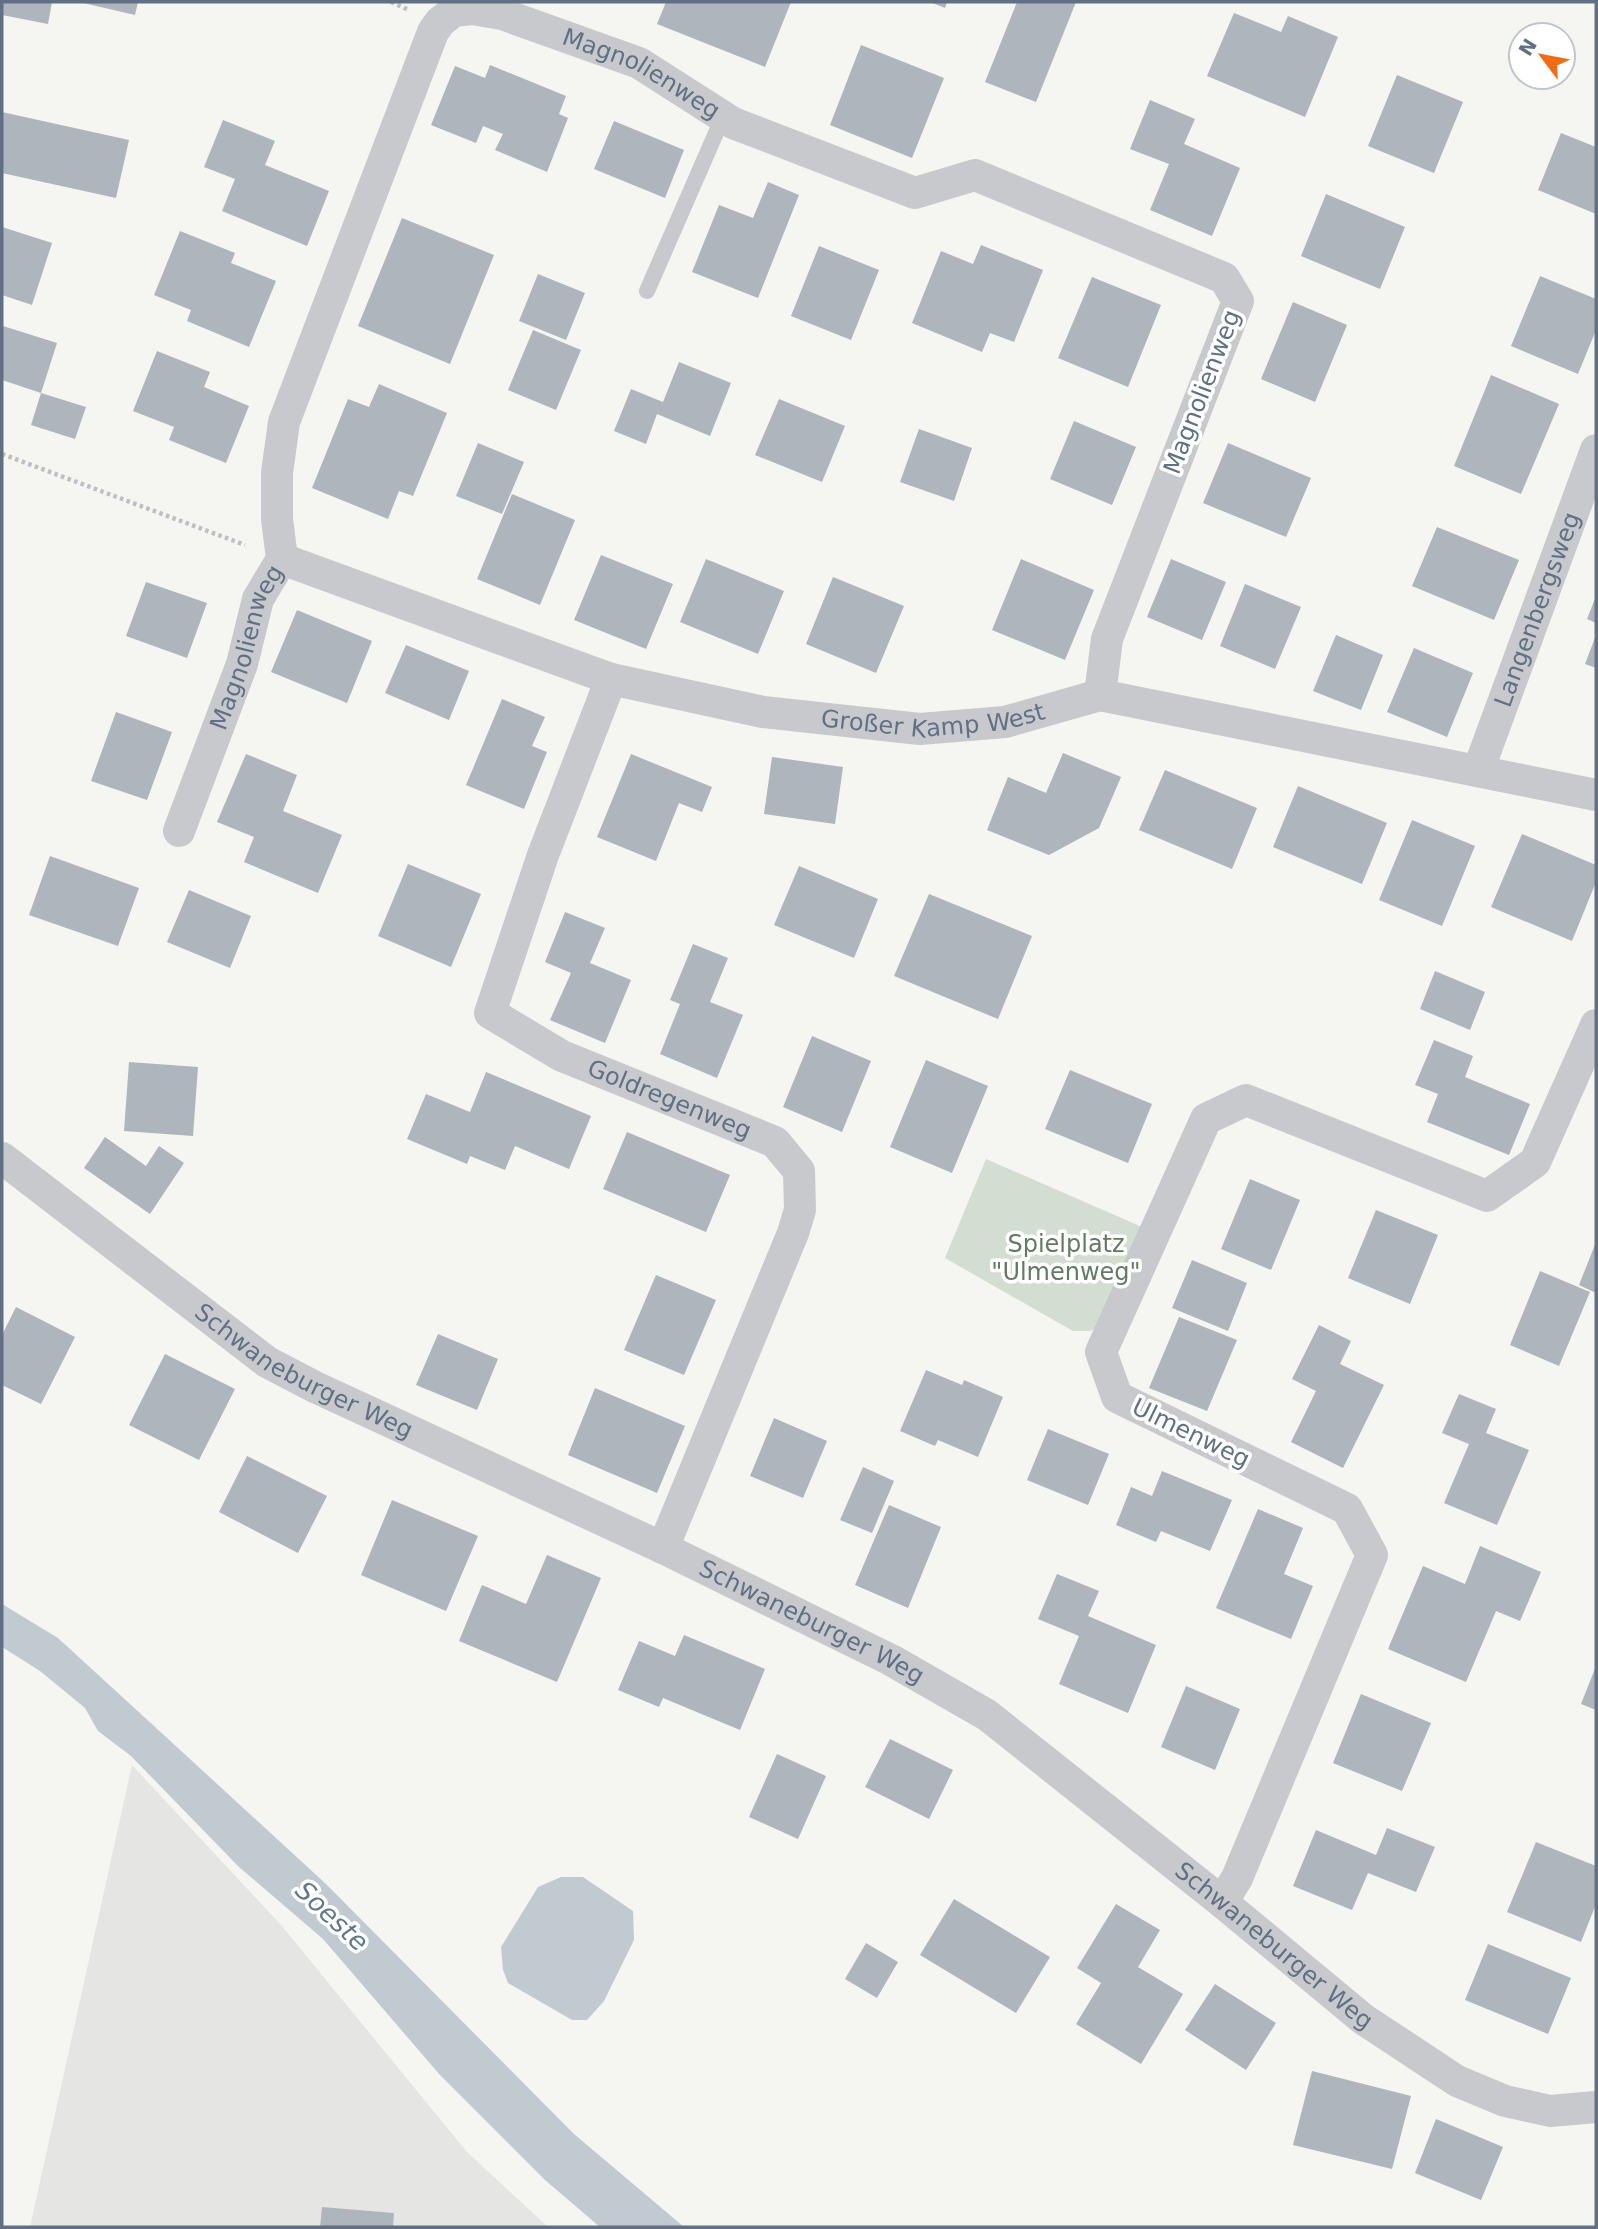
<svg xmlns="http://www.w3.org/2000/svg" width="1598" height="2229" font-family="'DejaVu Sans',sans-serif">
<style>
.built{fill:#e5e6e4}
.green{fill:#d4ddd2}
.water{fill:#c2cad1}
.building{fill:#afb5bc}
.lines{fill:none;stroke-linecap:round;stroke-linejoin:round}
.path{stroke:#bebfc2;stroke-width:4.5;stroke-dasharray:3.5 3.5;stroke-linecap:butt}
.lane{stroke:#c7c9cd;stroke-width:16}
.street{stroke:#c7c9cd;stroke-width:32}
.labels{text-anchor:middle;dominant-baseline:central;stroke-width:7;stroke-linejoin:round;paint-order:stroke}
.street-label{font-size:24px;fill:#627085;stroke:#fff}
.park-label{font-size:24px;fill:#627b61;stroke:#fff}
.water-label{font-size:26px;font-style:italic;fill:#627889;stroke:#fff}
</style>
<rect width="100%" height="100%" fill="#f5f5f1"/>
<path class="built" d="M 132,1765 L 281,1925 L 467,2152 L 548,2227 L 30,2227 Z"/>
<path class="green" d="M 986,1159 L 1142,1227 L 1105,1319 L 1091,1331 L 1073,1331 L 945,1258 Z"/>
<path class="water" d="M 2,1604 L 58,1638 L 166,1737 L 326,1884 L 574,2134 L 684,2227 L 600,2227 L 545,2180 L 440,2075 L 323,1939 L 239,1867 L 131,1756 L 98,1731 L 85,1708 L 40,1671 L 2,1647 Z
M 561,1877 L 583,1877 L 633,1911 L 634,1940 L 604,2001 L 587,2020 L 572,2020 L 508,1983 L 503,1970 L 501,1947 L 538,1887 Z"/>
<path class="building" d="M 2,2 L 52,2 L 48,24 L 2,15 Z
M 79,2 L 138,2 L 135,15 Z
M 666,2 L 791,2 L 765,67 L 657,24 Z
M 930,2 L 947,2 L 945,8 Z
M 1017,2 L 1076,2 L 1036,102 L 985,82 Z
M 1234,13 L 1281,32 L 1288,16 L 1338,37 L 1305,117 L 1207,76 Z
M 861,45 L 944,78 L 912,158 L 830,125 Z
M 490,65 L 566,96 L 559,114 L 568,118 L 547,172 L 495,150 L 503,134 L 483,126 L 476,143 L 431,125 L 455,66 L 485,78 Z
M 1397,75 L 1463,102 L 1434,173 L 1368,146 Z
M 1150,100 L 1195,119 L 1184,144 L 1240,168 L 1212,236 L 1150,210 L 1169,164 L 1130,149 Z
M 2,112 L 129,140 L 116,198 L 2,173 Z
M 223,120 L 275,141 L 265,165 L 329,191 L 307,246 L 222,211 L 235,179 L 204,167 Z
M 614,121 L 684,150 L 665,198 L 594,169 Z
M 1561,133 L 1596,147 L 1596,214 L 1538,190 Z
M 768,182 L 799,195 L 758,298 L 692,272 L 719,205 L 753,218 Z
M 1326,194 L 1405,227 L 1380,289 L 1301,256 Z
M 402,218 L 494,255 L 450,364 L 358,326 Z
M 2,227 L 52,243 L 32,305 L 2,295 Z
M 180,231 L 235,253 L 231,263 L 276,281 L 249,347 L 187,321 L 191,310 L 154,295 Z
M 981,245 L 1043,270 L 1014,342 L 990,333 L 982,352 L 912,323 L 941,251 L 973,264 Z
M 819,246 L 879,270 L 851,340 L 791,316 Z
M 538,274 L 585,293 L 566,340 L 519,321 Z
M 1540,276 L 1596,299 L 1596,330 L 1578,374 L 1511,346 Z
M 1092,277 L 1161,305 L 1128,387 L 1058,358 Z
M 1293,302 L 1347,325 L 1315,402 L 1261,379 Z
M 3,326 L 57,343 L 41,393 L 2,380 Z
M 533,330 L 581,350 L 556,410 L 508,390 Z
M 157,351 L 210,372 L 204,387 L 249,406 L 226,463 L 169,440 L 174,427 L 133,411 Z
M 679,362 L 731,383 L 710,436 L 657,414 L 646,444 L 614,431 L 631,389 L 663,402 Z
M 1491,375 L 1559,404 L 1521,494 L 1454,466 Z
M 379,384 L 447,413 L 413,496 L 399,491 L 388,519 L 312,488 L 348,399 L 369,407 Z
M 41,393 L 86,407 L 75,439 L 31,425 Z
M 779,399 L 845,426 L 822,482 L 755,455 Z
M 1074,421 L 1136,447 L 1112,505 L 1050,479 Z
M 919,429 L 972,448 L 954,501 L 900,482 Z
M 478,443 L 524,462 L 502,514 L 456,496 Z
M 1228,443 L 1311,478 L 1286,537 L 1203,503 Z
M 512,494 L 575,520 L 540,605 L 477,579 Z
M 1437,527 L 1519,560 L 1494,620 L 1412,586 Z
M 601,555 L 673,584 L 646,649 L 574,620 Z
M 706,559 L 784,591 L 758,654 L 680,622 Z
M 1021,559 L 1094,590 L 1065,660 L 992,630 Z
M 1171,559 L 1226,582 L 1202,640 L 1147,617 Z
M 833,577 L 904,606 L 876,673 L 806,644 Z
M 146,582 L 207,603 L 187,658 L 126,636 Z
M 1245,584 L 1301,607 L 1275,669 L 1220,646 Z
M 1596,596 L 1596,623 L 1587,619 Z
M 297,610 L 372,641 L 347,703 L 271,672 Z
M 1336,635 L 1383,655 L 1361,710 L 1313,691 Z
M 1596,635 L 1596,668 L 1585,664 Z
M 406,645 L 469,671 L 449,720 L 385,693 Z
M 1414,648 L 1473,673 L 1447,737 L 1387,712 Z
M 502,699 L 545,717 L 532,746 L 547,752 L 524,809 L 466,785 Z
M 116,712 L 172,732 L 147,800 L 91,781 Z
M 1063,753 L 1121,777 L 1099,828 L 1049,855 L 987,830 L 1008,777 L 1046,793 Z
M 246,754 L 297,775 L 283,811 L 342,835 L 318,893 L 244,862 L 254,837 L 217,822 Z
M 631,754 L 712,787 L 702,812 L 679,803 L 656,861 L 597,837 Z
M 772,757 L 843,767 L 835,824 L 764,814 Z
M 1165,770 L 1257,808 L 1232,869 L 1139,830 Z
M 1298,786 L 1387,823 L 1362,884 L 1273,847 Z
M 1412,820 L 1475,846 L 1442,926 L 1379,900 Z
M 1522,834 L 1596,865 L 1596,882 L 1572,941 L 1491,907 Z
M 50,856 L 139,888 L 118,946 L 29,915 Z
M 408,864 L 481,894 L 451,967 L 378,936 Z
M 799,866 L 878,899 L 854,958 L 774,925 Z
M 189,890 L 251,916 L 230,968 L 167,942 Z
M 929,894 L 1032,936 L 998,1019 L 894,976 Z
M 565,912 L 605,928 L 590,963 L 631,980 L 605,1043 L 550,1020 L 571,973 L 545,962 Z
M 693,944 L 728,958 L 710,1002 L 743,1015 L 717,1078 L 660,1054 L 680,1004 L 670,1000 Z
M 1435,971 L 1485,992 L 1470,1030 L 1420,1009 Z
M 812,1036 L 871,1061 L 842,1132 L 783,1107 Z
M 1434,1040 L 1473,1056 L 1465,1077 L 1530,1104 L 1509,1155 L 1427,1122 L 1438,1094 L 1415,1085 Z
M 926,1060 L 988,1086 L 952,1173 L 890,1147 Z
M 129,1062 L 198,1067 L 193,1136 L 124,1131 Z
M 1070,1070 L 1152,1104 L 1128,1163 L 1045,1129 Z
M 486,1072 L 591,1116 L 569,1169 L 515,1146 L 505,1170 L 470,1156 L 467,1164 L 407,1139 L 426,1094 L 470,1112 Z
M 627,1132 L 730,1175 L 706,1232 L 603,1189 Z
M 105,1137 L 146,1166 L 159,1146 L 184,1163 L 150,1214 L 84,1168 Z
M 1250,1179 L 1300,1200 L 1271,1270 L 1221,1249 Z
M 1376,1210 L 1438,1235 L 1410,1304 L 1348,1278 Z
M 1596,1242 L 1596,1293 L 1579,1285 Z
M 1192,1260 L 1247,1283 L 1228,1331 L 1172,1308 Z
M 1540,1271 L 1590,1292 L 1559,1366 L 1510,1345 Z
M 656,1275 L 716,1300 L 684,1375 L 624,1350 Z
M 16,1307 L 75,1337 L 41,1404 L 2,1385 L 2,1335 Z
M 1179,1317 L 1237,1340 L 1207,1411 L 1149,1388 Z
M 1319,1325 L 1351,1341 L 1340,1364 L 1384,1385 L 1343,1468 L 1291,1442 L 1316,1391 L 1292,1379 Z
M 438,1334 L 498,1359 L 477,1410 L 416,1385 Z
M 165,1354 L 235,1389 L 199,1460 L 129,1425 Z
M 926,1370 L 962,1385 L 964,1380 L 1003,1397 L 978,1457 L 938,1440 L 935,1446 L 900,1431 Z
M 595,1388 L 685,1426 L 657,1493 L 568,1455 Z
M 1459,1394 L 1496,1409 L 1486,1433 L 1529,1450 L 1497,1525 L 1444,1503 L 1469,1444 L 1442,1433 Z
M 774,1418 L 827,1441 L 803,1498 L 750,1476 Z
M 1048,1429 L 1109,1454 L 1088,1505 L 1027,1480 Z
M 247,1456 L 327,1496 L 298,1553 L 219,1512 Z
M 863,1467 L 894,1481 L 872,1533 L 840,1520 Z
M 1162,1471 L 1232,1500 L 1210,1551 L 1161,1531 L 1156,1542 L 1116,1525 L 1131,1487 L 1152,1496 Z
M 392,1500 L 478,1536 L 446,1611 L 361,1575 Z
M 889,1505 L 941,1527 L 908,1608 L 855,1585 Z
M 1258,1509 L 1303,1528 L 1284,1574 L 1313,1586 L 1291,1639 L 1216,1608 Z
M 1480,1546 L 1541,1572 L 1520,1621 L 1496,1611 L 1466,1682 L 1388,1649 L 1423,1566 L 1465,1584 Z
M 547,1555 L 601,1578 L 557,1682 L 459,1641 L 482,1585 L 526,1604 Z
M 1057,1574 L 1099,1591 L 1088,1616 L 1156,1645 L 1128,1713 L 1059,1684 L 1079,1636 L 1038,1619 Z
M 684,1635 L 765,1669 L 740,1730 L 663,1698 L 659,1707 L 618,1690 L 639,1641 L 675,1656 Z
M 1596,1666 L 1596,1710 L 1581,1704 Z
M 1186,1686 L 1240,1709 L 1215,1770 L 1161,1747 Z
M 1361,1694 L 1431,1723 L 1402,1791 L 1333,1763 Z
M 890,1739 L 953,1770 L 929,1819 L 865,1787 Z
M 777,1754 L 826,1776 L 798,1839 L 749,1817 Z
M 1387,1828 L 1435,1847 L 1416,1892 L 1368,1873 L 1352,1910 L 1293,1886 L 1316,1830 L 1376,1855 Z
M 1536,1842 L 1596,1866 L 1596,1904 L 1581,1942 L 1507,1912 Z
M 954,1899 L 1050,1957 L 1016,2013 L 920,1955 Z
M 1116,1904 L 1160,1930 L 1138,1967 L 1183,1994 L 1141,2064 L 1076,2024 L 1101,1983 L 1077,1968 Z
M 866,1943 L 898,1962 L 877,1998 L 845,1979 Z
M 1488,1944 L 1571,1978 L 1548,2034 L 1465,2000 Z
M 1215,1984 L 1276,2023 L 1246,2070 L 1185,2030 Z
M 1312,2071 L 1411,2096 L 1392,2169 L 1293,2145 Z
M 1436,2119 L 1503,2147 L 1481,2200 L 1415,2173 Z
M 322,2207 L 394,2213 L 393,2227 L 320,2227 Z"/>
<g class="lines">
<path class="path" d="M 391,2 L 409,10
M 2,454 L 245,545"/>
<path class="lane" d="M 647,291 L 723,117"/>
<g class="street">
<path id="s1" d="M 282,559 L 611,679 L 763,712 L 920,729 L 1005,722 L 1100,695 L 1596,795"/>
<path id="s2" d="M 611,679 L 543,855 L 490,1013 L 562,1056 L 775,1142 L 799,1171 L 800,1210 L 793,1233 L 663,1548"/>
<path id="s3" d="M 1478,771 L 1596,450"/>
<path id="s4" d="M 179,831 L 242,664 L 258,599 L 282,559 L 277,519 L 277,473 L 284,422 L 433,32 L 440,22 L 454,11 L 472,9 L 502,14 L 639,63 L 733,123 L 915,193 L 975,175 L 1224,278 L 1238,301 L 1107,639 L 1100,695"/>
<path id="s5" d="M 2,1158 L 267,1362 L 315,1387 L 663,1548 L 891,1660 L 987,1715 L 1222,1902 L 1363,2019 L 1457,2081 L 1505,2101 L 1550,2111 L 1596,2107"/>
<path d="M 1222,1902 L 1237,1878 L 1372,1555 L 1347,1509 L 1117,1397 L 1101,1352 L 1206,1119 L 1246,1100 L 1487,1196 L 1535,1162 L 1596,1025"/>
</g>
</g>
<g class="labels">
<g class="street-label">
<text stroke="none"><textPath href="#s4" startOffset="1078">Magnolienweg</textPath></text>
<text transform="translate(1202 392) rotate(-69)">Magnolienweg</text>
<text stroke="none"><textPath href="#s3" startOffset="172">Langenbergsweg</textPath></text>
<text stroke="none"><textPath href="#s4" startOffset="196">Magnolienweg</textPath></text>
<text stroke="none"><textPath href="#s1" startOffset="677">Großer Kamp West</textPath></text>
<text stroke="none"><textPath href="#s2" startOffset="555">Goldregenweg</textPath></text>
<text stroke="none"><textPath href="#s5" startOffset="371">Schwaneburger Weg</textPath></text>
<text transform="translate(1191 1433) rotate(26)">Ulmenweg</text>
<text stroke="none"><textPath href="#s5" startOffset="938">Schwaneburger Weg</textPath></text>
<text stroke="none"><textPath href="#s5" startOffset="1505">Schwaneburger Weg</textPath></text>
</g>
<g class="park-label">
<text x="1066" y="1244">Spielplatz<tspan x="1066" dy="28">"Ulmenweg"</tspan></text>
</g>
<g class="water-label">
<text transform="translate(332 1916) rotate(43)">Soeste</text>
</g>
</g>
<rect width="1598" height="2229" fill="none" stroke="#627085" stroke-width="7"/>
<g transform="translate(1542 56) rotate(302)"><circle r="33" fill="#ffffff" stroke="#c0c6ce" stroke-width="2"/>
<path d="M0-5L12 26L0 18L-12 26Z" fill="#f16b15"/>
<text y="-10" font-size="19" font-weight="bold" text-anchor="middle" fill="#627085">N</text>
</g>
</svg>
